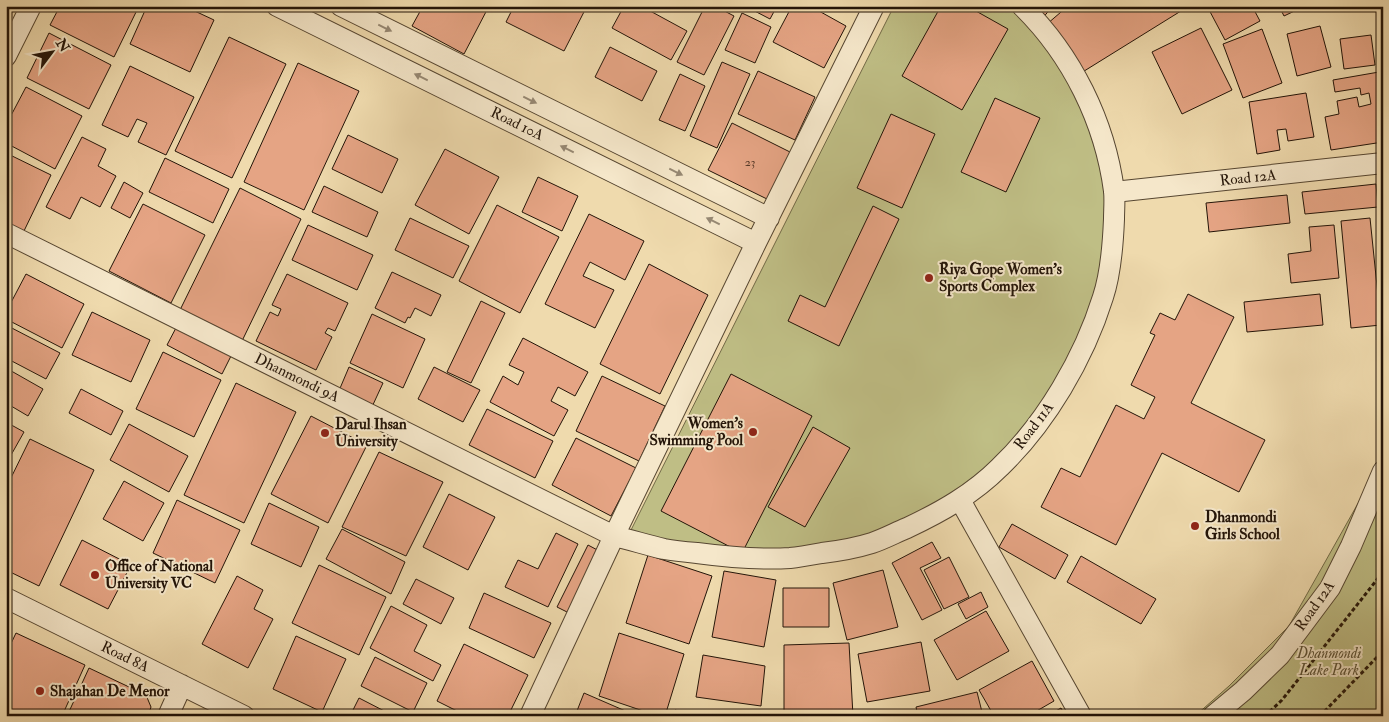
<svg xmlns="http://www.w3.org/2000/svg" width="1389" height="722" font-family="'IM FELL Double Pica',serif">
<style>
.green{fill:#bfbe85;stroke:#716946}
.building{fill:#e5a484;stroke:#231408}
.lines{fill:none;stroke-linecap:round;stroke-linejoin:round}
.street-casing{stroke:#564631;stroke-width:22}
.path{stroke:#231408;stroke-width:3;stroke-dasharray:4 2.5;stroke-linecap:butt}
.street{stroke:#f5e7ca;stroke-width:20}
.oneway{fill:#968873}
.poi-dot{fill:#8f2418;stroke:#f5e7ca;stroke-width:2}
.labels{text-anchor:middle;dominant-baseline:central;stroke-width:4;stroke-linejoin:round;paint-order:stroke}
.number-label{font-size:12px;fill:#543827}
.street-label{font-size:15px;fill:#231408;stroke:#f5e7ca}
.poi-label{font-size:15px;font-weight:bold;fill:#231408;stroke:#f5e7ca;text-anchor:start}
.park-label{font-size:15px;font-style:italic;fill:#5a5034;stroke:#f5e7ca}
</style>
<rect width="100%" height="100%" fill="#efdaad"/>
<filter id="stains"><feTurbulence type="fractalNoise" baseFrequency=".004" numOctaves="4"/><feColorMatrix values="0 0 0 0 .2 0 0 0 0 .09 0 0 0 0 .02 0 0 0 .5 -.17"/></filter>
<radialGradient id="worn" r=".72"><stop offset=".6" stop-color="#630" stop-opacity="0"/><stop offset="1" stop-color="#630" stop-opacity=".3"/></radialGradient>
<path class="green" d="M 894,6 L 1011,6 L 1026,20 L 1052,56 L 1080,101 L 1103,174 L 1107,204 L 1105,238 L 1097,295 L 1060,373 L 1035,415 L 980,478 L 901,522 L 840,546 L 771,554 L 628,536 Z
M 1383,459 L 1383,709 L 1367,716 L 1195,716 L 1229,686 L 1289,626 Z"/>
<path class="building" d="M 60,6 L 139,6 L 114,57 L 50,25 Z
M 147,6 L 184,6 L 214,20 L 190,72 L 130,44 Z
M 423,6 L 489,6 L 464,54 L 412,26 Z
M 514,6 L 587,6 L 564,51 L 506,22 Z
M 624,6 L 641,6 L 687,31 L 671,60 L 612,28 Z
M 705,6 L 715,6 L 734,16 L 704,75 L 677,62 Z
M 745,6 L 777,6 L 770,19 Z
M 792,6 L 810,6 L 846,26 L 824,68 L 773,42 Z
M 941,6 L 967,6 L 1008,29 L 962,110 L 902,76 Z
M 1023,6 L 1053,6 L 1040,21 Z
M 1068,6 L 1189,6 L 1081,73 L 1047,24 Z
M 1207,6 L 1252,6 L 1260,21 L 1225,40 Z
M 1279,6 L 1305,6 L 1284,16 Z
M 742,13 L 771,27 L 755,63 L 725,50 Z
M 1320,26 L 1331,67 L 1297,76 L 1287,34 Z
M 1201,28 L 1232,90 L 1182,114 L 1152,52 Z
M 1262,29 L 1282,83 L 1243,98 L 1223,44 Z
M 49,33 L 111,65 L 89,109 L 27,78 Z
M 1371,35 L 1375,65 L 1344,69 L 1340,39 Z
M 229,37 L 286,64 L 232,178 L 175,151 Z
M 610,47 L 657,71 L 642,101 L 595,77 Z
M 722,62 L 750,74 L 717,148 L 690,136 Z
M 298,63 L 359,91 L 304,210 L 244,182 Z
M 130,66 L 194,97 L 166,155 L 138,142 L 147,123 L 137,119 L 128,137 L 102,125 Z
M 758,71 L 815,97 L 795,140 L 738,114 Z
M 1379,72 L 1383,92 L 1383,142 L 1331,150 L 1325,117 L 1339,114 L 1337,101 L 1357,97 L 1359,107 L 1371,104 L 1369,93 L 1361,95 L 1360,88 L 1335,92 L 1333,80 Z
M 680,74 L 705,86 L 685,131 L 659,120 Z
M 26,87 L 82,116 L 55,169 L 6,143 L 6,125 Z
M 1306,93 L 1314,137 L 1288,141 L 1286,129 L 1277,130 L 1280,150 L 1257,154 L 1249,102 Z
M 995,98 L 1040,118 L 1006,192 L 961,172 Z
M 891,114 L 935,134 L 902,208 L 857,188 Z
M 732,123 L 792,153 L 769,200 L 708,170 Z
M 348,135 L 398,159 L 382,193 L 332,169 Z
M 82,137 L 106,149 L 98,166 L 116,176 L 100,207 L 81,197 L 70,219 L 46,207 Z
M 445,149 L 499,177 L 469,234 L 415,205 Z
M 6,153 L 51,175 L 23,233 L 6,225 Z
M 165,158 L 229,189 L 213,223 L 149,192 Z
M 538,177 L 578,196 L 562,231 L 522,212 Z
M 124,182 L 143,193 L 130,218 L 111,208 Z
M 1376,184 L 1378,207 L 1305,214 L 1302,192 Z
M 324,186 L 378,212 L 367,237 L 312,212 Z
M 240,188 L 301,219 L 242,341 L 180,310 Z
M 1287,195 L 1290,223 L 1209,232 L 1206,203 Z
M 143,204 L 205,235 L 171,303 L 109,271 Z
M 497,205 L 559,237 L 520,313 L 459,281 Z
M 873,206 L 899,219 L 839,346 L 788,321 L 800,295 L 825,307 Z
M 589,214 L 644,241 L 625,280 L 590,262 L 583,276 L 614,290 L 595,328 L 545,304 Z
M 410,218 L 469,246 L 453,278 L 395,250 Z
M 1370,218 L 1381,325 L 1351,328 L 1341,221 Z
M 308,225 L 373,255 L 357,290 L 292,260 Z
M 1334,225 L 1339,278 L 1291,283 L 1288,254 L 1311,251 L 1309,227 Z
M 649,264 L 708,295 L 660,394 L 600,364 Z
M 392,272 L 441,295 L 431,316 L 415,308 L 410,318 L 408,317 L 405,323 L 375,308 Z
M 26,274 L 84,304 L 62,348 L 6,319 L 6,312 Z
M 287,274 L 348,303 L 335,331 L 328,328 L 325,333 L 332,337 L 316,370 L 256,341 L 270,312 L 278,316 L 281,309 L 272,305 Z
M 1188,294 L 1234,317 L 1191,403 L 1265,440 L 1239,492 L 1162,453 L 1116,545 L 1041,507 L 1061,468 L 1080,477 L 1116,405 L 1144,419 L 1155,397 L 1131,385 L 1155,335 L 1150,333 L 1160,313 L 1175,320 Z
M 1320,294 L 1323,325 L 1247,332 L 1244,302 Z
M 481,301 L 505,313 L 471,383 L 447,372 Z
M 92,312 L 150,340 L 131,382 L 72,355 Z
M 372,314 L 425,339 L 403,388 L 350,363 Z
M 6,325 L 60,353 L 46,379 L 6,358 Z
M 177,326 L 232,354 L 222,374 L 167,345 Z
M 523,338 L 588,372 L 575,396 L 558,387 L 551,401 L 568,410 L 554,436 L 490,402 L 503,376 L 518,385 L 524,372 L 509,365 Z
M 163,352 L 221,380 L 194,437 L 136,409 Z
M 349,367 L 383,383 L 371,409 L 338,393 Z
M 434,367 L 480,390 L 463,422 L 418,399 Z
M 6,368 L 43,389 L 28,416 L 6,403 Z
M 731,374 L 812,416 L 742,553 L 661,511 Z
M 602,376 L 665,406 L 639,461 L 576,431 Z
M 236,383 L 296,412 L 244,523 L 184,495 Z
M 81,389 L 123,411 L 111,435 L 69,413 Z
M 487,409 L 553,441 L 535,478 L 469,445 Z
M 311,416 L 367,445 L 328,523 L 271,494 Z
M 6,422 L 24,432 L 6,464 Z
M 129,424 L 188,456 L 169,492 L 110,460 Z
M 813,427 L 850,448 L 805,527 L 768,507 Z
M 576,438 L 636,468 L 611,516 L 552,485 Z
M 30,439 L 94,470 L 39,586 L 6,570 L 6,488 Z
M 379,452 L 443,482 L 406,556 L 342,527 Z
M 124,481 L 164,503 L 143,541 L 103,519 Z
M 449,494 L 495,517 L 468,570 L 423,547 Z
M 177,500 L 240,530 L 215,583 L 153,553 Z
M 269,503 L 319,527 L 301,567 L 251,544 Z
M 1012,524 L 1068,555 L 1055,579 L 999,547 Z
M 342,529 L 405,562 L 391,594 L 326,559 Z
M 556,533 L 578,544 L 548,607 L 505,587 L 518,560 L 538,569 Z
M 82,540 L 131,565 L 108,609 L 60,585 Z
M 932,542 L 941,558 L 920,568 L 942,610 L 922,620 L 892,563 Z
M 588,545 L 603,553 L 571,614 L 557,607 Z
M 648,555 L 712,576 L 689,644 L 626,623 Z
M 1081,556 L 1156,599 L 1141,624 L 1067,582 Z
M 949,557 L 969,597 L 944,609 L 924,570 Z
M 319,565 L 386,597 L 359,655 L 292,623 Z
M 883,570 L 898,627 L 847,640 L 833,583 Z
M 724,571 L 776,580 L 764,647 L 712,637 Z
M 237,576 L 263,590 L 254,609 L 273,619 L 248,668 L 202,644 Z
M 416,579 L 454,598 L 441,624 L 403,604 Z
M 783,588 L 829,588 L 829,627 L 783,627 Z
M 981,592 L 988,607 L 966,619 L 958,604 Z
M 484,593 L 551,623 L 534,658 L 469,628 Z
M 391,606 L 427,625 L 414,651 L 441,665 L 433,681 L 370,648 Z
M 986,611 L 1009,651 L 957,680 L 934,640 Z
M 16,633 L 85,665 L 62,716 L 6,716 L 6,654 Z
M 619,633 L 684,654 L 665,716 L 658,716 L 599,696 Z
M 296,636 L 346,659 L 322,712 L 273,689 Z
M 921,642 L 930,691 L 867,702 L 858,654 Z
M 849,643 L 853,716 L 784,716 L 784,645 Z
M 464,644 L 528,675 L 508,716 L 467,716 L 437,701 Z
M 703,655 L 765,666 L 761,706 L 696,697 Z
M 375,657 L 427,683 L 413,712 L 361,686 Z
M 1032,661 L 1054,701 L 1028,716 L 994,716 L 979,690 Z
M 89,668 L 146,695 L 151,707 L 148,716 L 67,716 Z
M 977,692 L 983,716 L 918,716 L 916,707 Z
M 584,693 L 637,716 L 575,716 Z
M 359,698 L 394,716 L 350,716 Z
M 1061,708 L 1065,716 L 1047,716 Z
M 675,710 L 698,716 L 674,716 Z"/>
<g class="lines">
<g class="street-casing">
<path id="street" d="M 277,6 L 756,243
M 341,6 L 769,218
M 6,56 L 31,6
M 1114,192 L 1383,163
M 6,233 L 614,536 C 631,540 647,545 664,549 C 675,551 686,552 697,553 C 727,557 759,560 790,558 C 800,557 811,555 822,553 C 839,551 856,548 872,543 C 884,539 895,533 907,528 C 941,512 973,494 1000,467 C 1046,423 1084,358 1103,297 C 1111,273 1113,244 1114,219 C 1114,210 1115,200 1114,191 C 1105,122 1072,55 1022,6
M 960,500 L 1081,716
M 6,598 L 244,716
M 168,716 L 182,685
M 530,716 L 614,536 L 756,243 L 874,6
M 1213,716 L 1243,691 L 1280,655 L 1330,588 L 1351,546 L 1383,471"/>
</g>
<path class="path" d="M 1265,716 L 1282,700 L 1383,572
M 1320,716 L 1383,651"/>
<use href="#street" class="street"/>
</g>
<defs><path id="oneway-solid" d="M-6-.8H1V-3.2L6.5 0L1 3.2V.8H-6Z" transform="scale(1.25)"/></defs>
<g class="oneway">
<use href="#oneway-solid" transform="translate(385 28) rotate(26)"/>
<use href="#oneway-solid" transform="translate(421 77) rotate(-154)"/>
<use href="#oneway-solid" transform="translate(530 100) rotate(26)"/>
<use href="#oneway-solid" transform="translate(567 149) rotate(-154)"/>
<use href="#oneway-solid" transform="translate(676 172) rotate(26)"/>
<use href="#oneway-solid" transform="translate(713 221) rotate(-154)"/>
</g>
<g class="poi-dot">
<circle cx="929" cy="278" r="5"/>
<circle cx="753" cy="432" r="5"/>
<circle cx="325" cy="433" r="5"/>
<circle cx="1195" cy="526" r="5"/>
<circle cx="95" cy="575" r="5"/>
<circle cx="40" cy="691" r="5"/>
</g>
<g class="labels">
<g class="number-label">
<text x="750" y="162">23</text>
</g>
<g class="street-label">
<text transform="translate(517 124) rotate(26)">Road 10A</text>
<text transform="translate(1248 178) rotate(-6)">Road 12A</text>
<text transform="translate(297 378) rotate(26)">Dhanmondi 9A</text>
<text transform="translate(1034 426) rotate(-53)">Road 11A</text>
<text transform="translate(1315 606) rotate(-55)">Road 12A</text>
<text transform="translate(125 657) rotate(26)">Road 8A</text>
</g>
<g class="poi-label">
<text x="939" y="269">Riya Gope Women's<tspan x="939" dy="17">Sports Complex</tspan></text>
<text x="743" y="423" text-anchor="end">Women's<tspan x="743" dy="17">Swimming Pool</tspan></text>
<text x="335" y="424">Darul Ihsan<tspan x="335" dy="17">University</tspan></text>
<text x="1205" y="517">Dhanmondi<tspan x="1205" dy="17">Girls School</tspan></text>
<text x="105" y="566">Office of National<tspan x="105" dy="17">University VC</tspan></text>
<text x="50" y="691">Shajahan De Menor</text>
</g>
<g class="park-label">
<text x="1329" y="653">Dhanmondi<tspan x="1329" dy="17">Lake Park</tspan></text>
</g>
</g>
<rect width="1389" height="722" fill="none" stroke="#efdaad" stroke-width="25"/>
<rect x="8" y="8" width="1374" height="707" fill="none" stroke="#231408" stroke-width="2.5"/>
<rect x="12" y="12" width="1364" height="697" fill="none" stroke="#231408"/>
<g transform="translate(52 52) rotate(58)" stroke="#f5e7ca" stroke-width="4" paint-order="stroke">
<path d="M0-4L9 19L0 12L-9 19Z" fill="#231408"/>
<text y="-8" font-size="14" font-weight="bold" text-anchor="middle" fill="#231408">N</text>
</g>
<rect width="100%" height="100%" filter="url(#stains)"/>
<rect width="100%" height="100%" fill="url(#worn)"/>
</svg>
